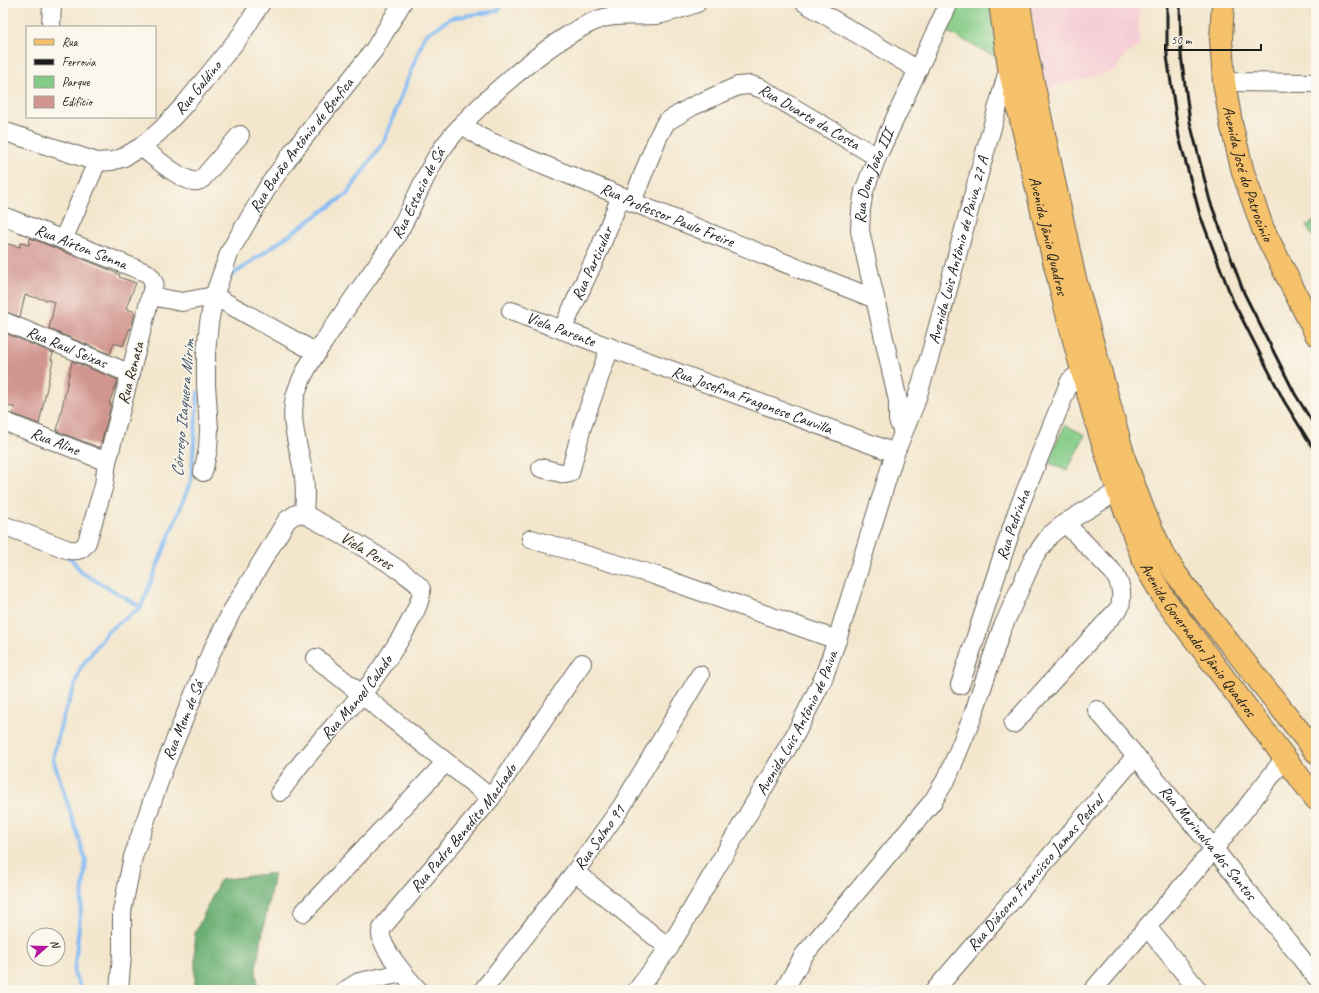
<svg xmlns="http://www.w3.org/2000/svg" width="1319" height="993" font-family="Caveat,sans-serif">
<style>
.built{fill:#f6cfd6}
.green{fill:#83cb86;stroke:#507451}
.forest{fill:#6aaf73;stroke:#436648}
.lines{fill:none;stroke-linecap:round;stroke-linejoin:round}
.stream{stroke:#84bbf4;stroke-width:4}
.building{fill:#d1958f}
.minor-casing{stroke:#67635a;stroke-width:20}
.major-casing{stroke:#67635a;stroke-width:24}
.minor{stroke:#fff;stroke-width:18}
.major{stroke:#f5c16b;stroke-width:22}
.rail{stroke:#1c1c1c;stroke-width:3}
.labels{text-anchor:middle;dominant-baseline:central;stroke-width:3;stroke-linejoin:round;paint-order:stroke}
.street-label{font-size:16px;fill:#1c1c1c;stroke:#fbf7ec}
.water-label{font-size:17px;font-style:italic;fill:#405468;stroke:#fbf7ec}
</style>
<rect width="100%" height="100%" fill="#fbf7ec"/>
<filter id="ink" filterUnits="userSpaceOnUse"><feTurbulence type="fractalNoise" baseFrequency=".025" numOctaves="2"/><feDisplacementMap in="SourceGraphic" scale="8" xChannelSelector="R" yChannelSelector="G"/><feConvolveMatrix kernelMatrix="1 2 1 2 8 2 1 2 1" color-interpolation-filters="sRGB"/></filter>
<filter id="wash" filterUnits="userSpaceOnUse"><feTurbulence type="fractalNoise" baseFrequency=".012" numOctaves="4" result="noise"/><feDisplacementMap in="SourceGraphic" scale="16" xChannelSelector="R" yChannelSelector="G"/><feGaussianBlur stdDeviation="0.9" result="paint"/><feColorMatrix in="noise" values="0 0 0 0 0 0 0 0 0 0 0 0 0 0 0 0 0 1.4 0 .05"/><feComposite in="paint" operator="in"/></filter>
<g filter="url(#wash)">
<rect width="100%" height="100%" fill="#f3e6cd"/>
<path class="built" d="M 1031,3 L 1139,3 L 1139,46 L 1125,56 L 1114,71 L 1045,89 L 1036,45 Z"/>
<path class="green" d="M 955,3 L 989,3 L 998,58 L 944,30 Z
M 1316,220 L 1316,242 L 1306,226 Z
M 1065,425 L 1085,435 L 1067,471 L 1047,462 Z"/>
<path class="forest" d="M 274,873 L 256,968 L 258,990 L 195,990 L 195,933 L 220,880 Z"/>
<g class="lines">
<path class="stream" d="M 227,279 L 347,194 L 384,141 L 425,35 L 451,18 L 497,11 L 504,3
M 68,557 L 71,558 L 81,572 L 141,607
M 82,990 L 74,974 L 86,860 L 53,759 L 61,724 L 81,667 L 108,631 L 141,607 L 191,481 L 198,392"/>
</g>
<g id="blocks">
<path class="building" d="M 30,238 L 110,270 L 120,275 L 119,277 L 136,283 L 126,308 L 135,312 L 131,329 L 130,328 L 123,346 L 114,343 L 110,354 L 49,329 L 55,302 L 25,295 L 20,317 L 3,311 L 3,243 L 20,247 L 20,243 L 29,245 Z
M 3,332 L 53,353 L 51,360 L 53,360 L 39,424 L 13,414 L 14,407 L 3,406 Z
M 72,361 L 118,380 L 109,403 L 111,404 L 100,448 L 57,431 Z"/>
</g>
</g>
<g filter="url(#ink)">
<use href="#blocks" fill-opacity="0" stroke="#67635a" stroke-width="1"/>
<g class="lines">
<g class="minor-casing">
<g id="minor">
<path d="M 805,3 L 918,70"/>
<path d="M 51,27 L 52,3"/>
<path d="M 1224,82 L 1316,83"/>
<path id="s1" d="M 462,124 L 480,137 L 527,158 L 621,196 L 632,202 L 875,299"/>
<path id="s2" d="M 3,131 L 97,162 L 112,161 L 122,158 L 141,147 L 160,131 L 185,104 L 241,35 L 261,3"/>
<path d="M 141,147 C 155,157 177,178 193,181 C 197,182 199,181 202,179 L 240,135"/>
<path id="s3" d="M 632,202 L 658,137 L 666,122 L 693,106 L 738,86 L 751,85 L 762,89 L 877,157"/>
<path id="s4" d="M 3,216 L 147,273 L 151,277 L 154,283 L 107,462 L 104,485 L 87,542 C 82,550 78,551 69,550 L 3,525"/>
<path d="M 63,240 L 97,162"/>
<path d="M 151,296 L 182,302 L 214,296 L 317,353"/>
<path id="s5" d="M 511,311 L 895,453"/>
<path id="s6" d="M 3,321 L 131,374"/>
<path id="s7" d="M 562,330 L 600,248 L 621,196"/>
<path id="s8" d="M 3,421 L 107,462"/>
<path id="s9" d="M 903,432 L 898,420 L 898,401 L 860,231 L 861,209 L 864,191 L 877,157 L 949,3"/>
<path d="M 541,468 L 565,474 L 570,473 L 582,427 L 610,347"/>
<path id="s10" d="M 203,472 L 208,449 L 209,429 L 206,384 L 206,353 L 209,323 L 214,296 L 230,251 L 269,185 L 295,149 L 374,50 L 402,3"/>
<path id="s11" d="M 304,514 C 305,499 306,485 303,471 C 299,447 289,422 295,397 C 301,375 313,358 325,340 C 344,310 366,281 386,252 C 406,224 417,192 433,163 C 450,133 477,109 502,86 C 528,63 555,41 586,25 C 613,11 628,17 656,15 C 670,13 683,8 697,3"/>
<path d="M 531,539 L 654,575 L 837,640"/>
<path d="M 316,658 L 491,798"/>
<path id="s12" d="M 960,685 L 1017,512 L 1070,381 L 1082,371"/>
<path id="s13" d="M 1097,710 L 1214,849 L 1316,977"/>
<path d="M 1013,724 L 1120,607 C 1123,593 1121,584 1113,572 L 1065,523"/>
<path id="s14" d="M 280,792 C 288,782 295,770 304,760 C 322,738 342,718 360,696 C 373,682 426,606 421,589 C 416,575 323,524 304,514"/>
<path d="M 575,872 L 669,948"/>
<path d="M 303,913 L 446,762"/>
<path d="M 1147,927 L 1198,990"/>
<path id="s15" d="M 119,990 L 122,955 L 122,911 L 133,857 L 163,770 L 210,655 L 232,611 L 287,520 L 296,514 L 304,514"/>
<path d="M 346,990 L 359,982 L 403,973"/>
<path id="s16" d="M 418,990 C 409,980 378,945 381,932 C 381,929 384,926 385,924 L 491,798 L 582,663"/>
<path id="s17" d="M 483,990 L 575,872 L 622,806 L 700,675"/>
<path id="s18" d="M 637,990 L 669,948 L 796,733 L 823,679 L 837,640 L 895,453 L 915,404 L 931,352 L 980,170 L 1009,67"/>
<path d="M 784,990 L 804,955 L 933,801 L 948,776 L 972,718 L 1001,631 L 1034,557 L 1050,535 L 1065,523 L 1118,491"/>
<path id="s19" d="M 935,990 L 1136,756"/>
<path d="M 1093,990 L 1214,849 L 1285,758"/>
</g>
</g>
<g class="major-casing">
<g id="major">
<path id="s20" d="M 1000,3 L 1009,67 L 1044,220 L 1067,314 L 1093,412 L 1118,491 L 1138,546 L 1146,567 L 1165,600 L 1316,799"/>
<path d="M 1019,3 L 1026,49 L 1074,275 L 1125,461 L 1144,512 L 1162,552 L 1176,574 L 1199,605 L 1316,752"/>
<path id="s21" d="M 1223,3 L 1221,40 L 1224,82 L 1231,123 L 1243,172 L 1263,229 L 1316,334"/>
</g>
</g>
<use href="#minor" class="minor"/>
<use href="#major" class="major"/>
<path class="rail" d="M 1167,3 L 1167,56 L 1179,137 L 1200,215 L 1233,301 L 1284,401 L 1316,453
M 1180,3 L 1181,55 L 1190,122 L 1210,201 L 1244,293 L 1295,394 L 1316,428"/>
</g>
</g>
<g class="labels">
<g class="street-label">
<text stroke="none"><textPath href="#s2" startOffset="229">Rua Galdino</textPath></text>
<text stroke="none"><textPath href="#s3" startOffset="247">Rua Duarte da Costa</textPath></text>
<text stroke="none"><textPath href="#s10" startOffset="353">Rua Barão Antônio de Benfica</textPath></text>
<text stroke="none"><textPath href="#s21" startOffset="174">Avenida José do Patrocínio</textPath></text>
<text stroke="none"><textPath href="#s9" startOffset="263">Rua Dom João III</textPath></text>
<text stroke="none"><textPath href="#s11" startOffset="357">Rua Estacio de Sá</textPath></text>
<text stroke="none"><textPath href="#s1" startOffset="225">Rua Professor Paulo Freire</textPath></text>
<text stroke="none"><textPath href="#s20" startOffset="238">Avenida Jânio Quadros</textPath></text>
<text stroke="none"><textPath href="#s4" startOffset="84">Rua Aírton Senna</textPath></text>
<text stroke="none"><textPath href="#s18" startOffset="813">Avenida Luis Antônio de Paiva, 27 A</textPath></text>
<text stroke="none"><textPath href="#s7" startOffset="73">Rua Particular</textPath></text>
<text stroke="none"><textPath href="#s5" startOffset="53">Viela Parente</textPath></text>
<text stroke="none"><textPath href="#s6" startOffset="69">Rua Raul Seixas</textPath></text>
<text transform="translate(131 373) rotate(-75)">Rua Renata</text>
<text stroke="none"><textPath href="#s5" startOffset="257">Rua Josefina Fragonese Cauvilla</textPath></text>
<text stroke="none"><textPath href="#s8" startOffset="56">Rua Aline</textPath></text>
<text stroke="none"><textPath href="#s12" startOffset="169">Rua Pedrinha</textPath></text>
<text transform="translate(367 551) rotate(31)">Viela Peres</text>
<text stroke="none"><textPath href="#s20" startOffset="673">Avenida Governador Jânio Quadros</textPath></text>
<text stroke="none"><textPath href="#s14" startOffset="122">Rua Manoel Calado</textPath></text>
<text stroke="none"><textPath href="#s15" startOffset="280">Rua Mem de Sá</textPath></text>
<text stroke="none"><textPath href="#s18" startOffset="312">Avenida Luis Antônio de Paiva</textPath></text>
<text stroke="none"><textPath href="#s16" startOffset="203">Rua Padre Benedito Machado</textPath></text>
<text stroke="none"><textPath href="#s17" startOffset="192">Rua Salmo 91</textPath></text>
<text stroke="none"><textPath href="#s13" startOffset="173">Rua Marinalva dos Santos</textPath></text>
<text stroke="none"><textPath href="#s19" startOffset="154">Rua Diácono Francisco Jamas Pedral</textPath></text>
</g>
<g class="water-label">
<text transform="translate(183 408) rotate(-85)">Córrego Itaquera Mirim</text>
</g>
</g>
<rect width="1319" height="993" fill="none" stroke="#fbf7ec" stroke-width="16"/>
<rect x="26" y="26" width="130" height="92" fill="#fbf7ec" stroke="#a29f99"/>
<rect x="34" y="39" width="20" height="6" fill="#f5c16b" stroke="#a29f99"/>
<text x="62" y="46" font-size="12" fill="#1c1c1c">Rua</text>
<rect x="34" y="59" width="20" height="6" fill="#1c1c1c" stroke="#a29f99"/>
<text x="62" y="66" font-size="12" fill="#1c1c1c">Ferrovia</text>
<rect x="34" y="76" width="20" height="12" fill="#83cb86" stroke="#a29f99"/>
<text x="62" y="86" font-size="12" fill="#1c1c1c">Parque</text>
<rect x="34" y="96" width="20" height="12" fill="#d1958f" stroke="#a29f99"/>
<text x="62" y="106" font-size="12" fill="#1c1c1c">Edifício</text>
<g transform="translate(46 947) rotate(70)"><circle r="19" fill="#fbf7ec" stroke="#a29f99"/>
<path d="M0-3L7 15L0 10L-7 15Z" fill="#b5179e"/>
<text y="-6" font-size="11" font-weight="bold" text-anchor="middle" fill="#1c1c1c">N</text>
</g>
<path d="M1165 44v6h96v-6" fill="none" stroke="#1c1c1c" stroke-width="2"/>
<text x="1171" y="44" font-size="12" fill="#1c1c1c" stroke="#fbf7ec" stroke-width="3" paint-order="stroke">50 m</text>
</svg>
